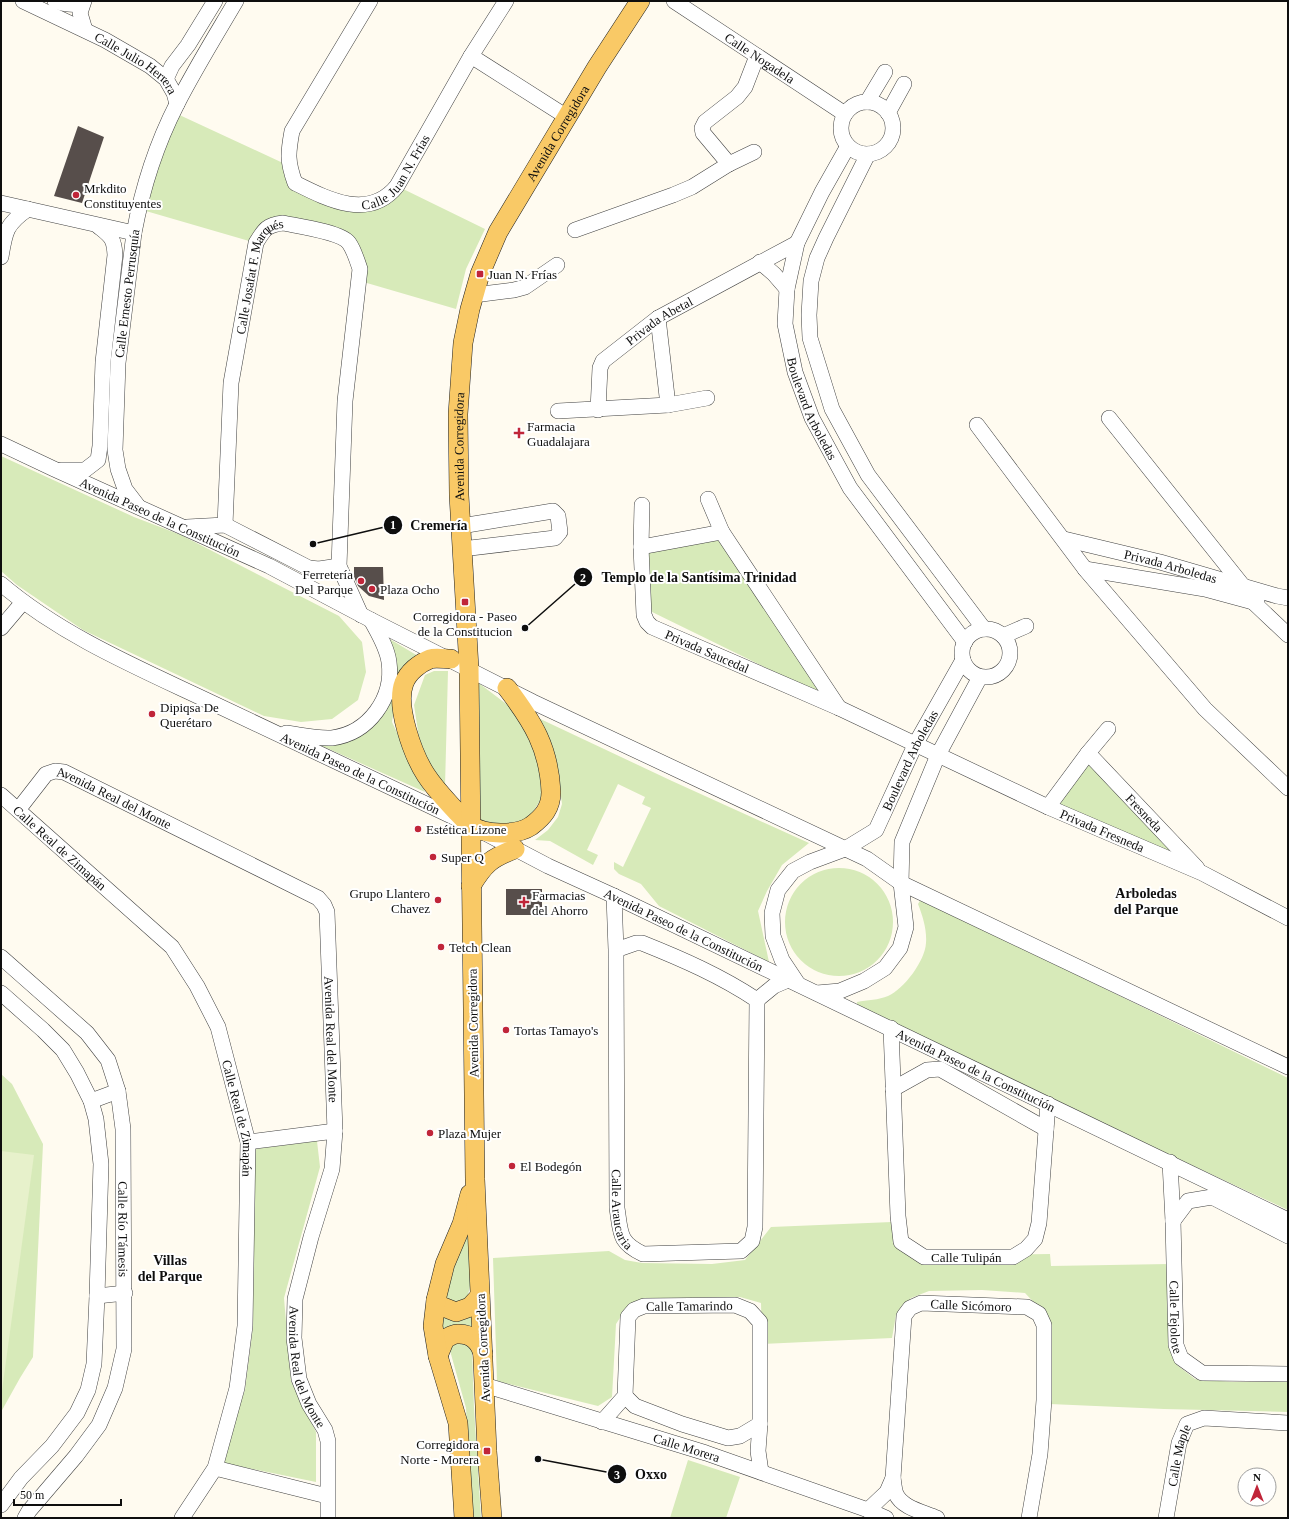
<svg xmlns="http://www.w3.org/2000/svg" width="1289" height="1519" font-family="'Times New Roman',serif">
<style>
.green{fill:#d7eab9}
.pitch{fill:#e7f1cb}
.building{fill:#574e4b}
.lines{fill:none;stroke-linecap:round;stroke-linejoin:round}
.minor-casing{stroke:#414141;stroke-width:16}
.major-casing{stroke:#1f1f1f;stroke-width:20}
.minor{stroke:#fff;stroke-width:15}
.major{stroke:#f9c966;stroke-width:19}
.poi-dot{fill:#c02539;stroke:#fff;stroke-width:1.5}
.labels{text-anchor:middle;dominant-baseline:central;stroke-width:4;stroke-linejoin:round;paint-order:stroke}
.street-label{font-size:13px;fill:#0e0e0e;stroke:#fff}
.poi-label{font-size:13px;fill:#0e0e0e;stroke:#fff;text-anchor:start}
.neighbourhood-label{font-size:14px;font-weight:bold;fill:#0e0e0e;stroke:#fff}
.leader{fill:none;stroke:#0e0e0e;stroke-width:1.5}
.callout-dot{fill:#0e0e0e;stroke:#fff;stroke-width:1.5}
.mark-label{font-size:12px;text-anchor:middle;font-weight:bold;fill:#fff}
.callout-label{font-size:14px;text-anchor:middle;font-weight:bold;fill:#0e0e0e;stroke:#fff;stroke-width:4;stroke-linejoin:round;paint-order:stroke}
</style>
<rect width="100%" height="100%" fill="#fffbf0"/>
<path class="green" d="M 173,112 L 283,163 L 295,183 L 358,206 L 397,186 L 485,229 L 466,269 L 456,309 L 360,281 L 340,236 L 283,223 L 256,243 L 139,209 Z
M 1,456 L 134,517 L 181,535 L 339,616 L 362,642 L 366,672 L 358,700 L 332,719 L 301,722 L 264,716 L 83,630 L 17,585 L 1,571 Z
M 720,538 L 832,700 L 648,610 L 649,552 Z
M 388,638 L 418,656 L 399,675 L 392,722 L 425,792 L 320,745 L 382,714 Z
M 434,671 L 448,671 L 445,787 L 431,768 L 419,738 L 414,705 L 425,675 Z
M 476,681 L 513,709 L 528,735 L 541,769 L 543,796 L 529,818 L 504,827 L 478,821 Z
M 534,716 L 672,781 L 809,843 L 782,865 L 767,891 L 758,911 L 769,962 L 659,906 L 641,884 L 619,874 L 614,869 L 614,862 L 623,867 L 651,808 L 642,804 L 645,797 L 618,784 L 587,850 L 598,855 L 593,865 L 550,841 L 535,840 L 548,830 L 558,817 L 562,804 L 556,761 Z
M 1088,763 L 1180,861 L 1058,805 Z
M785 922a54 54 0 1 1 108 0a54 54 0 1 1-108 0Z
M 921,899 L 1288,1078 L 1288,1210 L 857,1009 L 857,1002 C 867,1000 879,1000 888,996 C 904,989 925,961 926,943 C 927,930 923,917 918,904 Z
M 1,1074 L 12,1084 L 43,1144 L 33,1357 L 20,1378 L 1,1412 Z
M 317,1141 L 320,1167 L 284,1298 L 291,1381 L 316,1432 L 316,1482 L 219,1462 L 245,1390 L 253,1327 L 255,1149 Z
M 471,1203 C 472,1232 477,1279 464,1305 L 445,1302 L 444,1278 Z
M 892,1222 L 920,1256 L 1050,1254 L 1051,1266 L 1169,1264 L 1169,1317 L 1177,1365 L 1195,1379 L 1232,1382 L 1288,1382 L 1288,1412 L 1164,1409 L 1050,1404 L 1040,1309 L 1025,1293 L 982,1290 L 929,1291 L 911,1298 L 896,1315 L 892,1338 L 762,1344 L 761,1303 L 740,1297 L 662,1298 L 629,1304 L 616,1324 L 612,1397 L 598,1406 L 497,1381 L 493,1258 L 609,1251 L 625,1260 L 642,1263 L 712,1264 L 745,1260 L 771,1227 Z
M 476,1309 L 478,1337 L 441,1336 L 440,1314 C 456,1322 464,1325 476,1309 Z
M 463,1340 L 472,1350 L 474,1408 L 481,1518 L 471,1518 L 466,1408 L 449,1347 Z
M 688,1460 L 740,1477 L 726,1518 L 670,1518 Z"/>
<path class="pitch" d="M 1,1151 L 34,1155 L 1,1398 Z"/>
<path class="building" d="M 78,126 L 104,137 L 82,203 L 54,196 Z
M 354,567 L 383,567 L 384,600 L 369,596 L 358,586 L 354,577 Z
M 506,889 L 542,889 L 542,915 L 506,915 Z"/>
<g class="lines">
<g class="minor-casing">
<g id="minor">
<path id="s1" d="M 23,1 L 105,40 L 150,66 L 166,79 L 174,93 L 177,104"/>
<path d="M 55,1 C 64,5 72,5 82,4"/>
<path d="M 84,1 L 80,13 L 85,30"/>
<path id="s2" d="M 370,1 L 292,131 C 288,153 287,161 295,183 C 327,199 369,221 397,186 L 471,56 L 506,1"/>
<path id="s3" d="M 674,1 L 845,114"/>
<path d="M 471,56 L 567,117"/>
<path d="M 166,79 L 172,66 L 188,45 L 215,1"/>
<path d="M 867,102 L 885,72"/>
<circle cx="867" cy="128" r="26"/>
<path d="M 888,113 L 904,84"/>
<path id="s4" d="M 848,146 L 822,192 L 797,243 L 787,289 L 785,324 L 795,372 L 812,418 L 850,488 L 965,642"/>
<path d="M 868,154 L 826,238 L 817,258 L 811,281 L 809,315 L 810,338 L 832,409 L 868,475 L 984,629"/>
<path d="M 729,164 L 703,133 L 702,128 L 705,122 L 737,97 L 745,87 L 757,56"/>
<path d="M 1,203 L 134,233"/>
<path d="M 575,230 L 673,195 L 692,187 L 729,164 L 754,152"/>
<path d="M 1,257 C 5,232 6,224 28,209"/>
<path d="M 760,262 L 774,274 L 787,289"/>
<path d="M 474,295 L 514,290 L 525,287 L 557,265"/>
<path d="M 658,318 L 668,405"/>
<path id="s5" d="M 598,410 L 600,368 L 603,361 L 658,318 L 797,243"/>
<path d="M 558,411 L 668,405 L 707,398"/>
<path d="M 1109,418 L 1243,586 L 1253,602 L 1288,635"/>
<path d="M 977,425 L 1085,569 L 1205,709 L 1288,788"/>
<path id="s6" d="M 1,444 L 54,469 L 269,566 L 371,620 L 533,702 L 867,859 L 901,883 L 1288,1067"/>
<path d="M 61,470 L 85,470 L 98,460 L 100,446 L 103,362 L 115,255 C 114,237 110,236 98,226"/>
<path d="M 708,499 L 722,532"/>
<path id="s7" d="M 642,505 L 641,547 L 644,615 L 647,622 L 652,627 L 839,708 L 1048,807 L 1202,873 L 1288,918"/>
<path id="s8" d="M 138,506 L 125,489 L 118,469 L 115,450 L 118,363 L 134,233 C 142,190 157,143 177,104 C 195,69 216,35 236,1"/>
<path id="s9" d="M 225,525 L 231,383 L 256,243 C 264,230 266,225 283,223 C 297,226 341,232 349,243 C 354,250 357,260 360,269 L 345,401 L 339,566 L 361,615"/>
<path d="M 461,526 L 553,511 L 558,516 L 560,532 L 555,538 L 462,549"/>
<path d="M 187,527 L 225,525 L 309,568 L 319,569 L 339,566"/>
<path id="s10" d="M 1064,539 L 1160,562 L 1277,596 L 1288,598"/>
<path d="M 641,547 L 722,532 L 839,708"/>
<path d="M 1085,569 L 1205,589 L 1253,602 L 1257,601"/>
<path id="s11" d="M 1,584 C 61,635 136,667 206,700 C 292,741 378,781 464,822"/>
<path d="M 1,628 L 23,602"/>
<circle cx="986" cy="653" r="24"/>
<path d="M 1003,636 L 1026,626"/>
<path d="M 286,733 C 301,735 317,739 332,738 C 369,733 394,698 389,662 C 387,647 378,633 371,620"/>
<path id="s12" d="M 1088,753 L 1197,868"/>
<path id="s13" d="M 1,795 L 172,947 L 197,986 L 218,1027 L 248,1142 L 245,1326 L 237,1388 L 215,1468 L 182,1518"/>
<path d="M 1048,807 L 1088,753 L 1108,729"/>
<path id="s14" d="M 18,810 L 46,774 L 55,771 L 64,772 L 318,898 L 324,905 L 327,912 L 335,1131 L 332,1169 L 311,1237 L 295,1299 L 294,1338 L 299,1379 L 309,1404 L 325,1430 L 328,1441 L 328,1518"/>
<path id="s15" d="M 485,833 L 548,866 L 614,896 L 1288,1220"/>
<path id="s16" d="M 614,896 L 616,950 L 617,1208 C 621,1233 618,1242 643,1254 L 741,1251 L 752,1241 L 755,1227 L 757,1000 C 721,976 682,959 642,943 L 636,943 L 616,950"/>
<path id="s17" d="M 1,957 L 87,1033 L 108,1060 L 118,1091 L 123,1129 L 124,1349 L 115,1388 L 99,1425 L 76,1456 L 29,1511 L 25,1518"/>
<path id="s18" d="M 798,984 L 782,960 L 773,936 L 772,913 L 778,890 L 793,871 L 810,862 L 845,849 L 876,830 L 916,743 L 963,660"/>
<path d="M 1,993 L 43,1030 L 63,1050 L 77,1073 L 91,1101 L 96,1119 L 101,1164 L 97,1296 L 94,1364 L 88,1390 L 77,1413 L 52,1446 L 21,1478 L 1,1505"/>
<path d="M 817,993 L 840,991 L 864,981 L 885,968 L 900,948 L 906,927 L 901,883 L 902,842 L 938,755 L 980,677"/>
<path d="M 757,1000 L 774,986 L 788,980"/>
<path id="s19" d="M 891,1028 L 898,1216 L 901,1242 L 924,1257 L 1013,1257 L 1026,1249 L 1035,1239 L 1039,1223 L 1048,1104"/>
<path d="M 893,1089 L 927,1070 L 940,1069 L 1046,1129"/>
<path d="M 91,1101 L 118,1091"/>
<path d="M 248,1142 L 335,1131"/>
<path id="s20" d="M 1170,1162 L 1173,1221 L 1176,1345 L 1181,1358 L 1202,1373 L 1288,1374"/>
<path d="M 1173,1221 L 1188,1201 L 1212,1197 L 1288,1236"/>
<path d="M 97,1296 L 125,1293"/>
<path id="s21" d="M 484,1385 L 706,1453 L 868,1510 L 886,1518"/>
<path d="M 625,1396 L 635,1406 L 682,1424 L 728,1438 L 740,1436 L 760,1424"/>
<path id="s22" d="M 602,1422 L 625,1396 L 628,1317 L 634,1310 L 644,1306 L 735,1305 L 750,1311 L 760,1322 L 760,1424 L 758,1451 L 761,1472"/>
<path d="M 215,1468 L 327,1496"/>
<path d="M 893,1478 C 894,1483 894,1489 896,1494 C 902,1508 924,1512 937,1518"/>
<path id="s23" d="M 868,1510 L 887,1492 L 893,1478 L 904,1316 L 910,1308 L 921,1303 L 1027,1307 L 1039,1314 L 1044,1325 L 1044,1400 L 1040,1454 L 1029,1518"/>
<path id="s24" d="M 1166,1518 L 1179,1443 L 1187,1424 L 1204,1418 L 1288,1423"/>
</g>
</g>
<g class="major-casing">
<g id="major">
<path d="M 451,659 C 445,659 436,657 430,659 C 420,663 408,672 404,683 C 395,706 413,755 426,775 C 435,789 446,800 457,812 C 461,816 465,821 470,825 C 484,835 516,836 531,826 C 543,817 551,808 551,792 C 549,748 533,722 507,688"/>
<path d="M 471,886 C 484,864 491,858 515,849"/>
<path d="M 436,1300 L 441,1306 L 456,1312 L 470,1307 L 480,1296"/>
<path d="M 438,1356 L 445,1339 C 449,1337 453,1334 457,1334 C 471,1333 480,1342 483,1354"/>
<path d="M 464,1518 L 458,1423 L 438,1356 L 433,1326 L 436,1300 L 445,1264 L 462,1224 L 470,1194"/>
<path id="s25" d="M 492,1518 L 487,1451 L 475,1179 L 469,668 L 459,495 L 458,414 L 463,343 L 470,309 L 480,274 L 498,232 L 597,67 L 640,1"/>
</g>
</g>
<use href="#minor" class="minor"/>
<use href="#major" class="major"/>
</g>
<g class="poi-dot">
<circle cx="76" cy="195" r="4"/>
<rect x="476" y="270" width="8" height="8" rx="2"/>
<path d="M517 427h4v4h4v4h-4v4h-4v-4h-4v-4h4z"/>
<circle cx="361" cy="581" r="4"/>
<circle cx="372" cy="589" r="4"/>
<rect x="461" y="598" width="8" height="8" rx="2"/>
<circle cx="152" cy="714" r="4"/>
<circle cx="418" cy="829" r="4"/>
<circle cx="433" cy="857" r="4"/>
<circle cx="438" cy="900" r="4"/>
<path d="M522 896h4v4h4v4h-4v4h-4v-4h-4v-4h4z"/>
<circle cx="441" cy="947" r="4"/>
<circle cx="506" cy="1030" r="4"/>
<circle cx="430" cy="1133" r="4"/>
<circle cx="512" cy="1166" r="4"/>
<rect x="483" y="1447" width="8" height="8" rx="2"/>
</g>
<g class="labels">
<g class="street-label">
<text stroke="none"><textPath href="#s3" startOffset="103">Calle Nogadela</textPath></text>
<text stroke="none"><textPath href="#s1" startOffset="130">Calle Julio Herrera</textPath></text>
<text stroke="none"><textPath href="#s25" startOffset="1408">Avenida Corregidora</textPath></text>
<text stroke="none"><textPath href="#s2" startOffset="325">Calle Juan N. Frías</textPath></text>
<text stroke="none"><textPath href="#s9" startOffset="256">Calle Josafat F. Marqués</textPath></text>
<text stroke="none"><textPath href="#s8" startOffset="219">Calle Ernesto Perrusquía</textPath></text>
<text stroke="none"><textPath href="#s5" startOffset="119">Privada Abetal</textPath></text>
<text stroke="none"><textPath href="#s4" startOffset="281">Boulevard Arboledas</textPath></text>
<text stroke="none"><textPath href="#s25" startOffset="1072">Avenida Corregidora</textPath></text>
<text stroke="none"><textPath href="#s6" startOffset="175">Avenida Paseo de la Constitución</textPath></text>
<text stroke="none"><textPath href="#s10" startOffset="110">Privada Arboledas</textPath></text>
<text stroke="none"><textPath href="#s7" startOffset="185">Privada Saucedal</textPath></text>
<text stroke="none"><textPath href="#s18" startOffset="296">Boulevard Arboledas</textPath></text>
<text stroke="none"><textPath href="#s11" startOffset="407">Avenida Paseo de la Constitución</textPath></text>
<text stroke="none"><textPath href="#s14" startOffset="120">Avenida Real del Monte</textPath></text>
<text stroke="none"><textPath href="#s12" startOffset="82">Fresneda</textPath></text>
<text stroke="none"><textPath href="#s7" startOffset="619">Privada Fresneda</textPath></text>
<text stroke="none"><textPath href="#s13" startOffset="79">Calle Real de Zimapán</textPath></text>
<text stroke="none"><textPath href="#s15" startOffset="221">Avenida Paseo de la Constitución</textPath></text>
<text transform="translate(473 1023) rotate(-91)">Avenida Corregidora</text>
<text stroke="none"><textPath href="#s14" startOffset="492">Avenida Real del Monte</textPath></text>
<text stroke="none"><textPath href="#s15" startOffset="545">Avenida Paseo de la Constitución</textPath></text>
<text stroke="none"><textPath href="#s13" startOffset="415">Calle Real de Zimapán</textPath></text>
<text stroke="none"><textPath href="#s16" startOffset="314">Calle Araucaria</textPath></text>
<text stroke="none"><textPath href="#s17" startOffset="320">Calle Río Támesis</textPath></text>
<text stroke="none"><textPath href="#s19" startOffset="284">Calle Tulipán</textPath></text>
<text stroke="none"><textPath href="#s23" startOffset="276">Calle Sicómoro</textPath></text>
<text stroke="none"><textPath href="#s22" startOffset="179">Calle Tamarindo</textPath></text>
<text stroke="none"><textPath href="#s20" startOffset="155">Calle Tejolote</textPath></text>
<text transform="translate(483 1348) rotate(-93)">Avenida Corregidora</text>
<text stroke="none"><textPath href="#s14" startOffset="827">Avenida Real del Monte</textPath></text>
<text stroke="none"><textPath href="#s21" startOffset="212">Calle Morera</textPath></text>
<text stroke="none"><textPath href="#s24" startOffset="64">Calle Maple</textPath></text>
</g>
<g class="poi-label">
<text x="84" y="188">Mrkdito<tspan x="84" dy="15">Constituyentes</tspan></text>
<text x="488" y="274">Juan N. Frías</text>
<text x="527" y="426">Farmacia<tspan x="527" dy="15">Guadalajara</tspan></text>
<text x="353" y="574" text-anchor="end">Ferretería<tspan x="353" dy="15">Del Parque</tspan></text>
<text x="380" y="589">Plaza Ocho</text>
<text x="465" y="616" text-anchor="middle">Corregidora - Paseo<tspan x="465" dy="15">de la Constitucion</tspan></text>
<text x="160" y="707">Dipiqsa De<tspan x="160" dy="15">Querétaro</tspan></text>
<text x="426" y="829">Estética Lizone</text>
<text x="441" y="857">Super Q</text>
<text x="430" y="893" text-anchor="end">Grupo Llantero<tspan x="430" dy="15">Chavez</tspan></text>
<text x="532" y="895">Farmacias<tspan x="532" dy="15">del Ahorro</tspan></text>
<text x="449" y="947">Tetch Clean</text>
<text x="514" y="1030">Tortas Tamayo's</text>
<text x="438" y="1133">Plaza Mujer</text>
<text x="520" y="1166">El Bodegón</text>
<text x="479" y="1444" text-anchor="end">Corregidora<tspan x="479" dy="15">Norte - Morera</tspan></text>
</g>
<g class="neighbourhood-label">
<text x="1146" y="893">Arboledas<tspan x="1146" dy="16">del Parque</tspan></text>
<text x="170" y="1260">Villas<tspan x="170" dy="16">del Parque</tspan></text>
</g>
</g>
<path class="leader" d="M313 544L393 525M525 628L583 577M538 1459L617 1474"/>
<g class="callout-dot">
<circle cx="313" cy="544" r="4"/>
<circle cx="525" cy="628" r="4"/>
<circle cx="538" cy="1459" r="4"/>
<circle cx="393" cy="525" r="10"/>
<circle cx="583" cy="577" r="10"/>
<circle cx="617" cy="1474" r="10"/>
</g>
<g class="mark-label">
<text x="393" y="529">1</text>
<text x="583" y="582">2</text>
<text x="617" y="1479">3</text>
</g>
<g class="callout-label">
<text x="439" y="530">Cremería</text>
<text x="699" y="582">Templo de la Santísima Trinidad</text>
<text x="651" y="1479">Oxxo</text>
</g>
<rect width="1289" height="1519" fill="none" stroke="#0e0e0e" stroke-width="4"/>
<g transform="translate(1257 1487)"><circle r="19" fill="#ffffff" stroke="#9f9f9f"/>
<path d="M0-3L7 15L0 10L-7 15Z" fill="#c02539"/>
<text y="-6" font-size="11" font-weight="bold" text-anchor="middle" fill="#0e0e0e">N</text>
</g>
<path d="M14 1499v6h107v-6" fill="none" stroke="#0e0e0e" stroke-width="2"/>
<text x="20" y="1499" font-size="12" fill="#0e0e0e" stroke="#ffffff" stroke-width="3" paint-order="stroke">50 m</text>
</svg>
